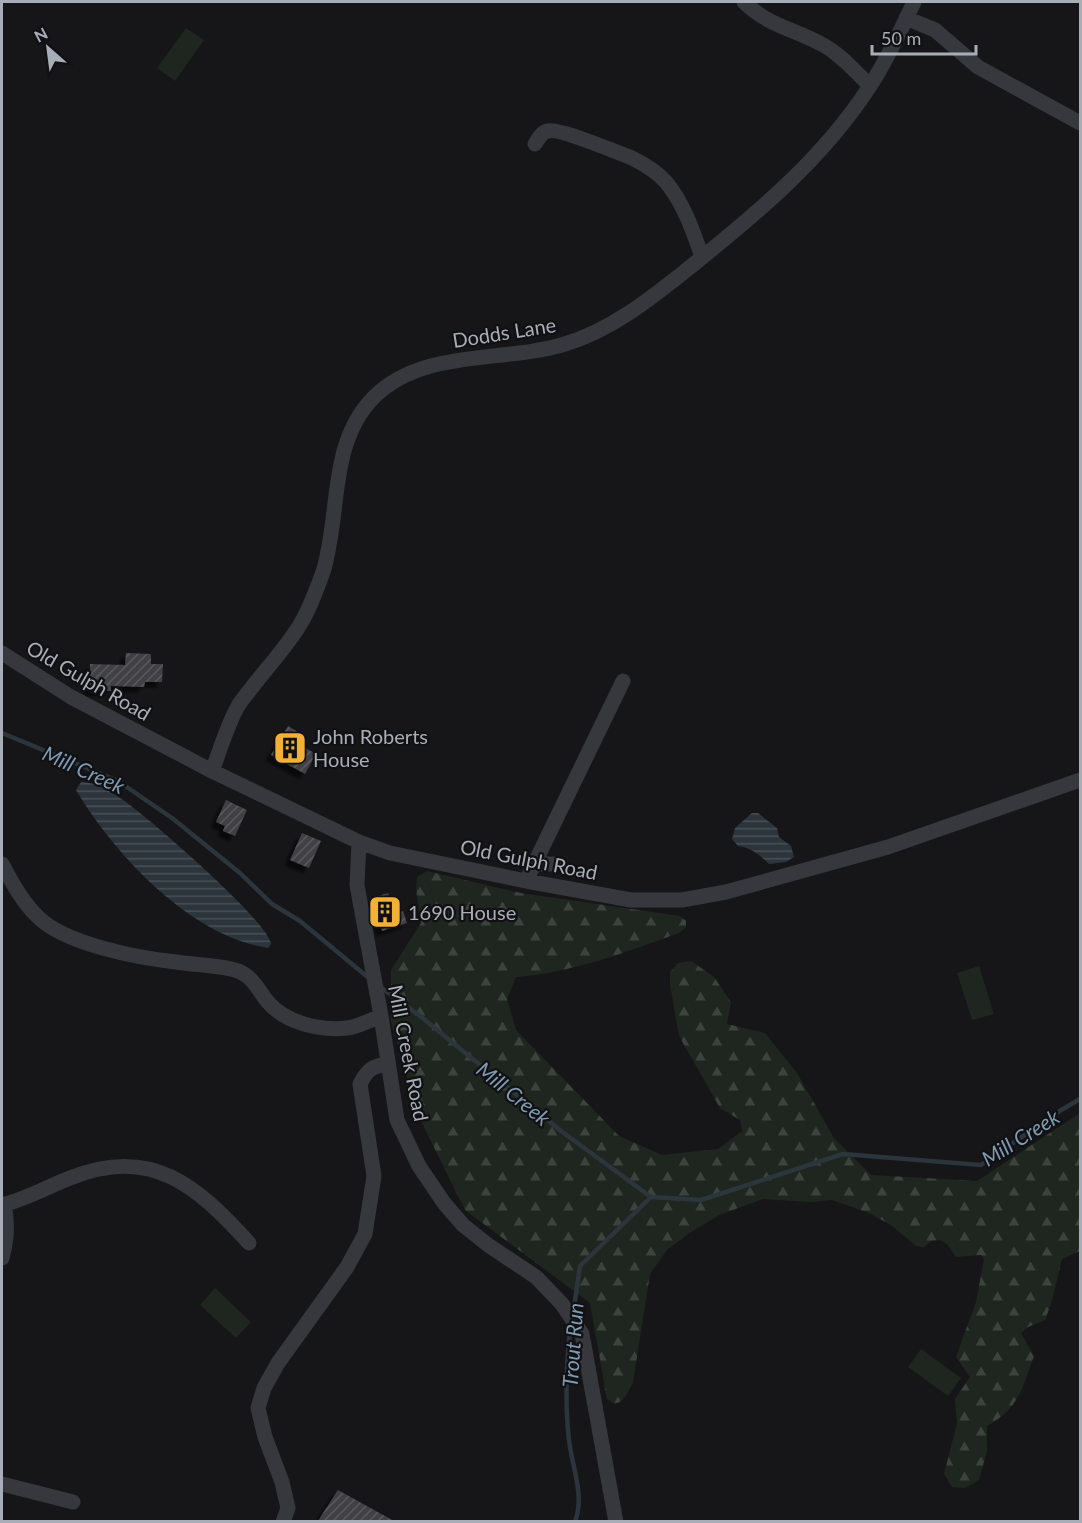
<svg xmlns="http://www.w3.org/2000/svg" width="1082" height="1523" font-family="Lato,sans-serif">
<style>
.grass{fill:#1e261f}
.forest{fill:url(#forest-firs)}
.water{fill:url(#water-rules)}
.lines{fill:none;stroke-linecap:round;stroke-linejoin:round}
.stream{stroke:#2c353c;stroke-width:4.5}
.building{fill:url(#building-hatch);filter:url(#shadow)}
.minor{stroke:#37383d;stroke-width:15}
.labels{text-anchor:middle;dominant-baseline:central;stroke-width:4.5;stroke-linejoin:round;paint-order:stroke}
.street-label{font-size:20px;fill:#a8adb8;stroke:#111113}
.poi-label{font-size:20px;fill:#a8adb8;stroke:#111113;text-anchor:start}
.water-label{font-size:21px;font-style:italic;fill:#7f9bb3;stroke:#111113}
</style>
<defs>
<pattern id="forest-firs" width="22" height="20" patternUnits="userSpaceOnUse" patternTransform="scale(1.5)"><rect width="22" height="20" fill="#1e261f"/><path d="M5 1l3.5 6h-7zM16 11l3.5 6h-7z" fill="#3c433d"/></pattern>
<pattern id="water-rules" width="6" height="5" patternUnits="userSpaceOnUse" patternTransform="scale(1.5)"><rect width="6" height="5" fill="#2c353c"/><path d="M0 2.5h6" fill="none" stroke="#485056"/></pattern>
<pattern id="building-hatch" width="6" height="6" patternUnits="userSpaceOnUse" patternTransform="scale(1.5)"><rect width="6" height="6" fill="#404145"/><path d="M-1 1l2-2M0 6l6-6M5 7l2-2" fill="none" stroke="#595a5e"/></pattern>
<filter id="shadow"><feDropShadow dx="-5.5" dy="5.5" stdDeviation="1.5" flood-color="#0009"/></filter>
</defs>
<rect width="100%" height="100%" fill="#161618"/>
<path class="grass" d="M 186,28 L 204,40 L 175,81 L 157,68 Z
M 979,966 L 994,1014 L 972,1020 L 957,973 Z
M 215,1288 L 251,1322 L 236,1338 L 200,1305 Z
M 921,1349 L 961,1378 L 948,1396 L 908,1367 Z"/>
<path class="forest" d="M 427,871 L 521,893 L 680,916 L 686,921 L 686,927 L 679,933 C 626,952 572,973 516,977 L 507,999 L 516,1030 L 619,1136 L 662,1155 L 718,1149 L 742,1131 L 740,1120 L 720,1108 L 679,1036 L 670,984 L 670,972 L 678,963 L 691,961 L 714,977 L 731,1002 L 727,1024 L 765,1033 L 797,1073 L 834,1138 L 871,1175 L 977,1181 L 1080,1113 L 1080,1251 L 1062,1259 L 1051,1304 L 1045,1320 L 1028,1327 L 1021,1333 L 1034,1356 C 1022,1389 1019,1408 987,1426 L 987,1451 L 979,1480 L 965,1488 L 952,1487 L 944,1474 L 957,1423 L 955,1399 L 970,1377 L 956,1357 L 976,1302 L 984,1259 L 981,1255 L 956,1257 L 947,1244 L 940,1240 L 931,1241 L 924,1247 L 916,1246 L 891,1225 L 869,1213 L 832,1200 L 811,1202 L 763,1199 L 719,1215 L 688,1234 L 667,1250 L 650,1274 L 633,1382 C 628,1392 620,1412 607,1399 L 590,1303 L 465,1210 L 418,1115 L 391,1022 L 391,970 L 421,923 L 416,889 L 417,877 Z"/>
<path class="water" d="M 81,782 C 94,781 112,792 123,800 C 147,816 270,923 271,944 L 268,948 C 190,936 115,855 76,790 Z
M 752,813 L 758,813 L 777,828 L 779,837 L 791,846 L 794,857 L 786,862 L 769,864 C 760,855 750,847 738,846 L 732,839 L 735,828 Z"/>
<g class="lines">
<path class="stream" d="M 2,733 L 118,781 L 172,818 L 240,873 L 272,904 L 300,921 L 370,979
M 379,986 L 420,1016 L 561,1131 L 651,1197 L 701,1200 L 843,1154 L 981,1165 L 1058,1112 L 1080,1099
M 573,1314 L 580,1266 L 651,1197
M 571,1325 C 566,1359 565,1406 569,1440 C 572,1467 585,1495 575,1522"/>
</g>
<path class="building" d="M 126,653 L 151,654 L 151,664 L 163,664 L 162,682 L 145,682 L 144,687 L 111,686 L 111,691 L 90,690 L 90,664 L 125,665 Z
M 288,726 L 298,732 L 293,741 L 316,754 L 305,774 L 271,755 Z
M 226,800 L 247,810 L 235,836 L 223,831 L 225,826 L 216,822 Z
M 302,833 L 321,841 L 309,868 L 290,860 Z
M 388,893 L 395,914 L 403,911 L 407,923 L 382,931 L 372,898 Z
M 338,1490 L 394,1521 L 318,1521 Z"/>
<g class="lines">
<path class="minor" d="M 744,2 C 770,27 795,29 825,46 C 842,56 856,72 870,86
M 906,18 L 935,30 L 978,67 L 1080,123
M 535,144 C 538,139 542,132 548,131 C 559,128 619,153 632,158 C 644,164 657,172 666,182 C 684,204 693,231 702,257
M 2,653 L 71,697 L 212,771 L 359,842 L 390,853 L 526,881 L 631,900 L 682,900 L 726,892 L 888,847 L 1080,780
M 212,771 C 220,751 226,728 237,708 C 241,700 248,693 253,686 C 268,667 285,648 298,628 C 309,611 316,591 323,572 C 341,514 328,443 374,397 C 424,348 503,363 565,344 C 612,330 651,298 689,268 C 756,214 822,160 870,86 C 887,60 901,30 914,2
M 359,842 L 357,885 L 381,1016 L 397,1120 L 419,1166 L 444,1203 L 463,1225 L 488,1245 L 536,1277 L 562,1304 L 582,1334 L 616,1522
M 2,864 C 12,882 22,902 38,917 C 65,944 138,958 176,962 C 195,965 216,965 235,970 C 252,975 257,988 267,1001 C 285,1023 320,1031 347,1028 C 358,1027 370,1020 381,1016
M 535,864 L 556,864
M 526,881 L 623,681
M 2,1205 C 26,1199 47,1187 70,1178 C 152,1145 197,1186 249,1243
M 2,1258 C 7,1239 8,1224 4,1204
M 2,1484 L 73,1502
M 283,1522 L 288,1508 L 282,1482 L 265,1437 L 258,1408 L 264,1388 L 278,1363 L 347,1267 L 365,1234 L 374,1176 L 360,1084 C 367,1070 372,1066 388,1064"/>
</g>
<defs>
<g id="building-square" transform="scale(1.725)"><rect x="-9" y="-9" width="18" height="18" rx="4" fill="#f2b134" stroke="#111113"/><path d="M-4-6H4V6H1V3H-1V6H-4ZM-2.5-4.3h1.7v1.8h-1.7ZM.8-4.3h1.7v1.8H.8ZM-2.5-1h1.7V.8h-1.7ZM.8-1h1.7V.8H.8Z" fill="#111"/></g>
</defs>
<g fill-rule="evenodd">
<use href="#building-square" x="290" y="748"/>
<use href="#building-square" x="385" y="912"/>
</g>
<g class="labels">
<g class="street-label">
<text transform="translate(504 332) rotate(-9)">Dodds Lane</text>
<text transform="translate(89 680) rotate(30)">Old Gulph Road</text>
<text transform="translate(529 859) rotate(11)">Old Gulph Road</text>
<text transform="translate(409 1053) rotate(79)">Mill Creek Road</text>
</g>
<g class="poi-label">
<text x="313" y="736">John Roberts<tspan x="313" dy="23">House</tspan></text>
<text x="408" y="912">1690 House</text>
</g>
<g class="water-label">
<text transform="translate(84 769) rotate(24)">Mill Creek</text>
<text transform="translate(514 1093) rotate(39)">Mill Creek</text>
<text transform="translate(1020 1137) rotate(-32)">Mill Creek</text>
<text transform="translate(572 1345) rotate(-86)">Trout Run</text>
</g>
</g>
<rect width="1082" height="1523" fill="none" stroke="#a8adb8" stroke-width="6"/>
<g transform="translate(48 48) rotate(332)" stroke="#111113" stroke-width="4.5" paint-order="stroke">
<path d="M0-4.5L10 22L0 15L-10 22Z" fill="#a8adb8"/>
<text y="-9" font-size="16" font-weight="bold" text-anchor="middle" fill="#a8adb8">N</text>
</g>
<path d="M872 45v9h104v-9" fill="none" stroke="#a8adb8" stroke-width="3"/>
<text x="881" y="45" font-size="18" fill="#a8adb8" stroke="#111113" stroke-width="4.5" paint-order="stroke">50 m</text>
</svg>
